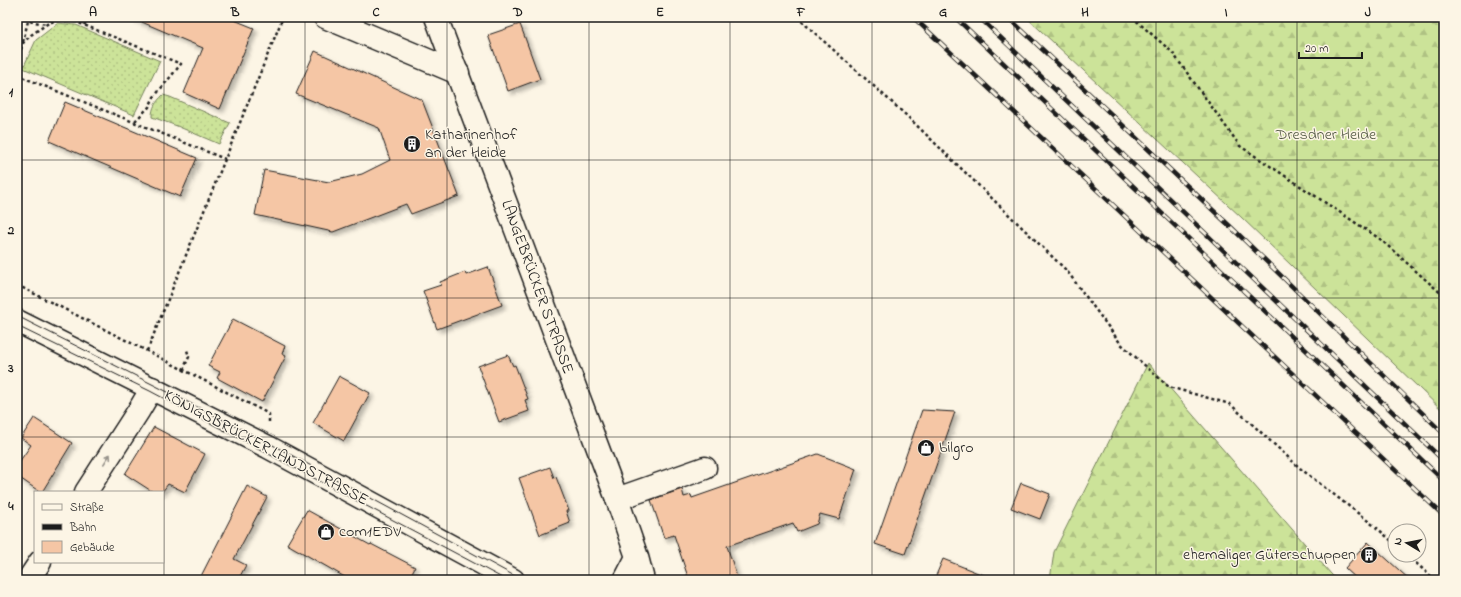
<svg xmlns="http://www.w3.org/2000/svg" width="1461" height="597" font-family="'Indie Flower',sans-serif">
<style>
.grass{fill:url(#grass-dots);stroke:#74805a}
.forest{fill:url(#forest-firs);stroke:#74805a}
.building{fill:#f5c6a5;stroke:#1c1c1c;filter:url(#shadow)}
.lines{fill:none;stroke-linecap:round;stroke-linejoin:round}
.minor-casing{stroke:#1c1c1c;stroke-width:25}
.major-casing{stroke:#1c1c1c;stroke-width:25}
.path{stroke:#1c1c1c;stroke-width:2.5;stroke-dasharray:3 3;stroke-linecap:butt}
.minor{stroke:#fcf5e5;stroke-width:22}
.major{stroke:#fcf5e5;stroke-width:22}
.tram{stroke:#1c1c1c;stroke-width:1}
.rail-casing{stroke:#1c1c1c;stroke-width:4.5}
.rail{stroke:#fcf5e5;stroke-width:3;stroke-dasharray:9;stroke-linecap:butt}
.oneway{stroke:#97938b}
.grid{fill:none;stroke:#1c1c1c;stroke-width:1;stroke-opacity:0.55}
.labels{text-anchor:middle;dominant-baseline:central;stroke-width:3;stroke-linejoin:round;paint-order:stroke}
.poi-label{font-size:16px;fill:#1c1c1c;stroke:#fcf5e5;text-anchor:start}
.park-label{font-size:16px;fill:#515842;stroke:#fcf5e5}
.street-label{font-size:16px;fill:#1c1c1c;stroke:#fcf5e5}
.neatline{fill:none;stroke:#1c1c1c;stroke-width:1.5}
.grid-label{font-size:13px;text-anchor:middle;font-weight:bold;fill:#1c1c1c}
</style>
<defs>
<pattern id="grass-dots" width="8" height="8" patternUnits="userSpaceOnUse"><rect width="8" height="8" fill="#cce399"/><path d="M2 2h.1M6 6h.1" fill="none" stroke="#afc283" stroke-width="1.8" stroke-linecap="round"/></pattern>
<pattern id="forest-firs" width="22" height="20" patternUnits="userSpaceOnUse"><rect width="22" height="20" fill="#cce399"/><path d="M5 1l3.5 6h-7zM16 11l3.5 6h-7z" fill="#afc283"/></pattern>
<filter id="shadow"><feDropShadow dx="3.5" dy="3.5" stdDeviation="2" flood-color="#0004"/></filter>
</defs>
<rect width="100%" height="100%" fill="#fcf5e5"/>
<filter id="ink" filterUnits="userSpaceOnUse"><feTurbulence type="fractalNoise" baseFrequency=".025" numOctaves="2"/><feDisplacementMap in="SourceGraphic" scale="8" xChannelSelector="R" yChannelSelector="G"/><feConvolveMatrix kernelMatrix="1 2 1 2 8 2 1 2 1" color-interpolation-filters="sRGB"/></filter>
<g filter="url(#ink)">
<path class="grass" d="M 58,23 L 76,25 L 160,61 L 134,115 L 23,68 L 36,40 Z
M 163,95 L 170,97 L 230,123 L 219,144 L 177,126 L 152,117 C 152,107 156,102 163,95 Z"/>
<path class="forest" d="M 1026,17 L 1444,17 L 1444,412 L 1241,217 Z
M 1148,363 L 1331,574 L 1337,580 L 1050,580 L 1054,552 Z"/>
<path class="building" d="M 130,17 L 227,17 L 254,28 L 220,109 L 184,93 L 203,48 Z
M 520,24 L 540,79 L 508,91 L 488,35 Z
M 315,51 L 422,100 L 459,196 L 411,214 L 406,204 L 333,232 L 255,215 L 264,170 L 329,182 L 362,174 L 390,160 L 379,128 L 296,94 Z
M 65,102 L 197,158 L 180,197 L 49,141 Z
M 488,267 L 502,305 L 437,329 L 423,291 L 441,285 L 440,282 L 465,272 L 466,275 Z
M 233,319 L 285,346 L 282,354 L 286,356 L 262,402 L 217,378 L 220,372 L 208,366 Z
M 508,355 L 513,366 L 515,365 L 528,399 L 525,400 L 529,411 L 499,422 L 478,366 Z
M 339,376 L 370,393 L 344,441 L 313,423 Z
M 922,410 L 955,412 L 905,554 L 875,544 Z
M 34,418 L 72,443 L 42,492 L 40,492 L 17,476 L 17,465 L 31,445 L 21,438 Z
M 154,427 L 205,454 L 185,492 L 168,484 L 162,492 L 153,492 L 125,474 Z
M 818,454 L 856,469 L 839,519 L 820,514 L 817,524 L 797,532 L 793,523 L 727,546 L 738,580 L 689,580 L 674,535 L 664,538 L 651,500 L 682,489 L 684,497 L 691,495 L 692,498 Z
M 550,467 L 554,478 L 556,477 L 569,511 L 566,511 L 570,523 L 540,535 L 519,478 Z
M 1021,483 L 1050,494 L 1040,519 L 1011,508 Z
M 247,486 L 267,497 L 234,559 L 246,565 L 238,580 L 199,580 Z
M 307,510 L 370,545 L 371,544 L 415,567 L 408,580 L 350,580 L 287,544 Z
M 1368,542 L 1410,580 L 1358,580 L 1345,568 Z
M 943,559 L 993,579 L 993,580 L 934,580 Z"/>
<g class="lines">
<g class="minor-casing">
<path id="minor" d="M 325,17 L 458,73
M 86,492 L 139,410 L 152,388
M 617,499 L 705,468
M 28,580 L 40,562"/>
</g>
<g class="major-casing">
<path id="major" d="M 436,17 L 617,499 L 637,557 L 643,580
M 17,321 L 268,447 L 513,580
M 625,580 L 637,557"/>
</g>
<path class="path" d="M 27,17 L 28,21 L 47,24
M 797,17 L 907,116 L 1067,271 L 1121,344 L 1169,387 L 1230,404 L 1301,469 L 1377,528 L 1395,544
M 1132,17 L 1172,52 L 1240,146 L 1380,239 L 1444,296
M 84,25 L 88,17
M 23,42 L 28,21
M 17,61 L 23,43 L 31,35 L 47,24 L 56,20 L 69,19 L 181,64 L 154,97 L 149,107 L 134,122
M 17,75 L 225,159
M 17,285 L 147,351 L 269,414 L 269,423
M 147,351 L 283,17
M 183,370 L 189,357 L 187,350
M 1407,555 L 1435,580"/>
<use href="#minor" class="minor"/>
<use href="#major" class="major"/>
<path class="tram" d="M 17,316 L 269,443 L 522,580
M 17,326 L 150,391 L 506,580"/>
<g class="rail-casing">
<path id="rail" d="M 913,17 L 1444,516
M 955,17 L 1444,481
M 979,17 L 1444,461
M 1008,17 L 1233,229 L 1444,434"/>
</g>
<use href="#rail" class="rail"/>
</g>
<defs><path id="oneway-shaft" d="M-6 0H5M1.5-3L5.5 0L1.5 3" fill="none" stroke-width="1.6" stroke-linecap="round" stroke-linejoin="round"/></defs>
<use class="oneway" href="#oneway-shaft" transform="translate(107 459) rotate(-57)"/>
</g>
<path class="grid" d="M 164,17 L 164,580M 305,17 L 305,580M 447,17 L 447,580M 589,17 L 589,580M 730,17 L 730,580M 872,17 L 872,580M 1014,17 L 1014,580M 1156,17 L 1156,580M 1297,17 L 1297,580M 17,160 L 1444,160M 17,298 L 1444,298M 17,437 L 1444,437"/>
<defs>
<g id="building-disc" transform="scale(0.9)"><circle r="9.5" fill="#1c1c1c" stroke="#fcf5e5"/><path d="M-4-6H4V6H1V3H-1V6H-4ZM-2.5-4.3h1.7v1.8h-1.7ZM.8-4.3h1.7v1.8H.8ZM-2.5-1h1.7V.8h-1.7ZM.8-1h1.7V.8H.8Z" fill="#fff"/></g>
<g id="shop-disc" transform="scale(0.9)"><circle r="9.5" fill="#1c1c1c" stroke="#fcf5e5"/><path d="M-5-2.5h2.3a2.7 3.5 0 0 1 5.4 0H5L5.5 6h-11ZM-1.5-2.5h3a1.5 2.3 0 0 0-3 0Z" fill="#fff"/></g>
</defs>
<g fill-rule="evenodd">
<use href="#building-disc" x="412" y="144"/>
<use href="#shop-disc" x="926" y="448"/>
<use href="#shop-disc" x="326" y="532"/>
<use href="#building-disc" x="1369" y="555"/>
</g>
<g class="labels">
<g class="poi-label">
<text x="425" y="135">Katharinenhof<tspan x="425" dy="18">an der Heide</tspan></text>
<text x="939" y="448">bilgro</text>
<text x="339" y="532">com1EDV</text>
<text x="1356" y="555" text-anchor="end">ehemaliger Güterschuppen</text>
</g>
<g class="park-label">
<text x="1326" y="135">Dresdner Heide</text>
</g>
<g class="street-label">
<text transform="translate(537 287) rotate(70)">LANGEBRÜCKER STRASSE</text>
<text transform="translate(266 448) rotate(28)">KÖNIGSBRÜCKER LANDSTRASSE</text>
</g>
</g>
<rect width="1461" height="597" fill="none" stroke="#fcf5e5" stroke-width="44"/>
<rect x="34" y="491" width="130" height="72" fill="#fcf5e5" stroke="#a29e95"/>
<rect x="42" y="504" width="20" height="6" fill="#fcf5e5" stroke="#a29e95"/>
<text x="70" y="511" font-size="12" fill="#1c1c1c">Straße</text>
<rect x="42" y="524" width="20" height="6" fill="#1c1c1c" stroke="#a29e95"/>
<text x="70" y="531" font-size="12" fill="#1c1c1c">Bahn</text>
<rect x="42" y="541" width="20" height="12" fill="#f5c6a5" stroke="#a29e95"/>
<text x="70" y="551" font-size="12" fill="#1c1c1c">Gebäude</text>
<g transform="translate(1407 543) rotate(280)"><circle r="19" fill="#fcf5e5" stroke="#a29e95"/>
<path d="M0-3L7 15L0 10L-7 15Z" fill="#1c1c1c"/>
<text y="-6" font-size="11" font-weight="bold" text-anchor="middle" fill="#1c1c1c">N</text>
</g>
<path d="M1299 52v6h63v-6" fill="none" stroke="#1c1c1c" stroke-width="2"/>
<text x="1305" y="52" font-size="12" fill="#1c1c1c" stroke="#fcf5e5" stroke-width="3" paint-order="stroke">20 m</text>
<rect x="22" y="22" width="1417" height="553" class="neatline"/>
<g class="grid-label">
<text x="93" y="16">A</text>
<text x="235" y="16">B</text>
<text x="376" y="16">C</text>
<text x="518" y="16">D</text>
<text x="660" y="16">E</text>
<text x="801" y="16">F</text>
<text x="943" y="16">G</text>
<text x="1085" y="16">H</text>
<text x="1226" y="16">I</text>
<text x="1368" y="16">J</text>
<text x="11" y="96">1</text>
<text x="11" y="234">2</text>
<text x="11" y="372">3</text>
<text x="11" y="510">4</text>
</g>
</svg>
